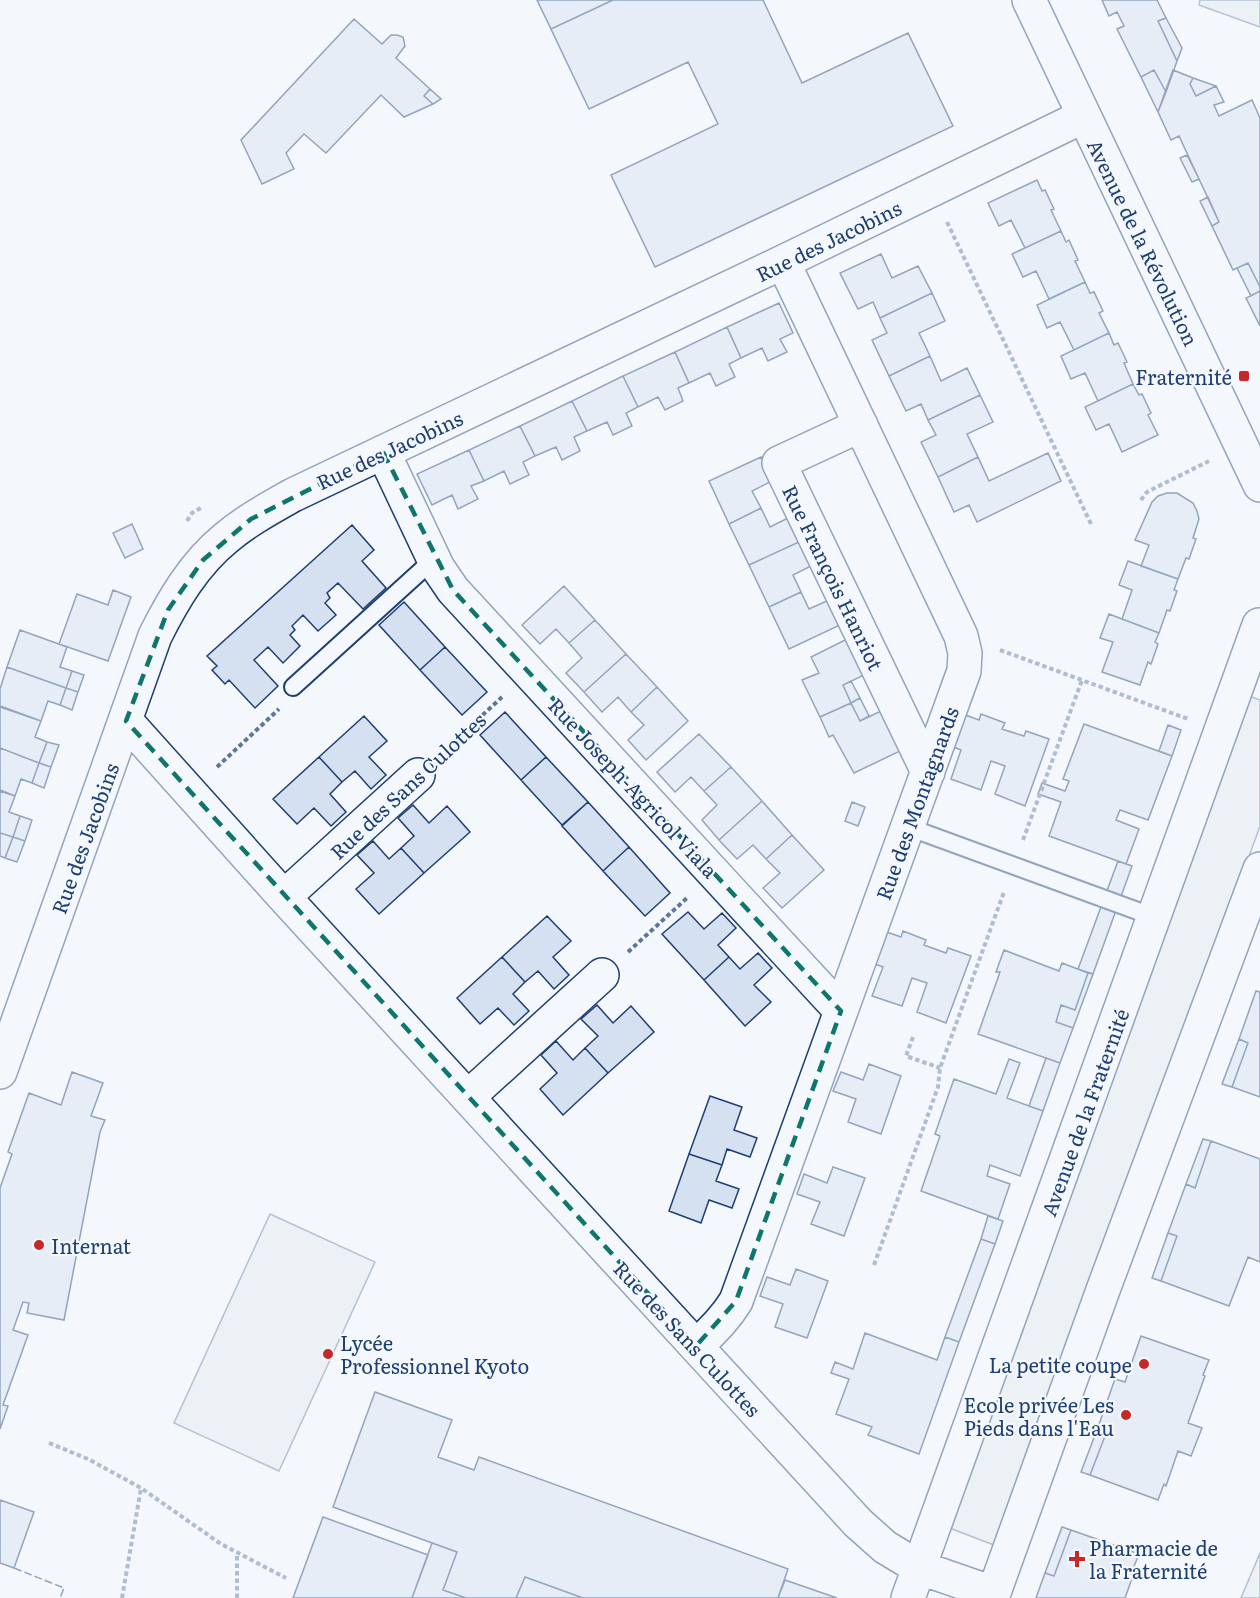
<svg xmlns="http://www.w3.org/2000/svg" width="1260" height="1598" font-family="Literata,serif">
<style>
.green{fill:#e3e9f0;stroke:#687fa3;stroke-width:1.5}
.building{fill:#d5e0f0;stroke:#1d3f73;stroke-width:1.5}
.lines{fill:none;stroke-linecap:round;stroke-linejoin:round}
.lane-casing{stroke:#1d3f73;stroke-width:20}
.street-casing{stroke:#1d3f73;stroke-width:36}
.path{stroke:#5e769c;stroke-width:4;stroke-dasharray:4.5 3;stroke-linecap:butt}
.lane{stroke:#f4f7fb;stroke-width:16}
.street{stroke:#f4f7fb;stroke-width:33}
.fence{stroke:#1d3f73;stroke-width:1.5;stroke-dasharray:8 3;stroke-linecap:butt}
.marked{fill:none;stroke:#0f766e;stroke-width:4.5;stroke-dasharray:12 8;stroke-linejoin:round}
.poi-dot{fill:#c62828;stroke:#f4f7fb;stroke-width:2}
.labels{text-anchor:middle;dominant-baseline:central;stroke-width:4.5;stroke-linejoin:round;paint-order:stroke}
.street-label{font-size:20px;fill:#1d3f73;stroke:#f4f7fb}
.poi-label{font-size:20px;fill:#1d3f73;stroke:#f4f7fb;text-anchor:end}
</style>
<rect width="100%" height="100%" fill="#f4f7fb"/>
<path class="green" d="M 1200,0 L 1260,0 L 1260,27 L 1199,5 Z
M 1249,696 L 1260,700 L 1260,826 L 999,1547 L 947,1527 Z
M 270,1214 L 375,1262 L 279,1471 L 174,1423 Z
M 1260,1553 L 1260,1598 L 1241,1598 Z"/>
<path class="building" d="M 537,0 L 613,0 L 551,29 Z
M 613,0 L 763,0 L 802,83 L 908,33 L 953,126 L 655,267 L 611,175 L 718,124 L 688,62 L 589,109 L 551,29 Z
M 1102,0 L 1157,0 L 1166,18 L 1158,21 L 1177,61 L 1166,92 L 1154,70 L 1141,77 L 1117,29 L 1124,26 L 1117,12 L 1109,16 Z
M 1166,18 L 1182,48 L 1177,61 L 1158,21 Z
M 354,19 L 382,44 L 391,35 L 397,35 L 403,37 L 405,46 L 396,58 L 430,89 L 424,96 L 433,104 L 404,117 L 381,95 L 326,153 L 304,134 L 286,153 L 294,169 L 262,184 L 241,140 Z
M 1154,70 L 1166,92 L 1158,112 L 1141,77 Z
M 1173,70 L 1193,78 L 1190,84 L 1196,96 L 1216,86 L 1224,102 L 1214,105 L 1219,116 L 1252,100 L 1260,118 L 1260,287 L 1248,263 L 1233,270 L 1212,226 L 1219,222 L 1179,136 L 1171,140 L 1158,112 Z
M 1193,78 L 1216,86 L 1196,96 L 1190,84 Z
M 430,89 L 441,99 L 433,104 L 424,96 Z
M 1187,155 L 1199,179 L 1192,182 L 1180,158 Z
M 1037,180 L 1042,191 L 1045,190 L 1054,209 L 1051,210 L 1061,231 L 1025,248 L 1011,220 L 999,226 L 988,203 Z
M 1208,197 L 1219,222 L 1212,226 L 1200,201 Z
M 1061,231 L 1066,242 L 1069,240 L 1078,260 L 1075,261 L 1085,282 L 1049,299 L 1036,271 L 1023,277 L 1012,254 Z
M 881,254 L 892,278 L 918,266 L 932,293 L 880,318 L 873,302 L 858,309 L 840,273 Z
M 1248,263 L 1260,287 L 1260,291 L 1251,296 L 1237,268 Z
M 1085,282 L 1090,293 L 1094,292 L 1103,311 L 1099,313 L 1109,333 L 1074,350 L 1060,322 L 1047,328 L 1037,305 Z
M 1260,291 L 1260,326 L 1246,298 Z
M 932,293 L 945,321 L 919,333 L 930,356 L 889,376 L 872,340 L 887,333 L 880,318 Z
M 779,303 L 793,333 L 780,339 L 787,352 L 768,361 L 762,348 L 741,358 L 727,327 Z
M 727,327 L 741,358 L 729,364 L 735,377 L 716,386 L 710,373 L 689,383 L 675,352 Z
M 1109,333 L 1114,345 L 1118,343 L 1127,362 L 1124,363 L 1133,384 L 1098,401 L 1085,373 L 1071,379 L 1061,356 Z
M 675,352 L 689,383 L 678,388 L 683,401 L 665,410 L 658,397 L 638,407 L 623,376 Z
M 930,356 L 941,381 L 967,368 L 980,395 L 928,420 L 921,404 L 906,411 L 889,376 Z
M 623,376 L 638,407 L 626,413 L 632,426 L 613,435 L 607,422 L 587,431 L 572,401 Z
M 1133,384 L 1139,395 L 1142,394 L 1151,413 L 1148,415 L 1158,435 L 1122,452 L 1109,424 L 1096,430 L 1085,407 Z
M 980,395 L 993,422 L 967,434 L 978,457 L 938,477 L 921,442 L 936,435 L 928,420 Z
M 572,401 L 587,431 L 574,437 L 580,451 L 562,460 L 556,447 L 535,456 L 520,426 Z
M 520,426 L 535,456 L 523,462 L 529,475 L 510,484 L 504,471 L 484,481 L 469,450 Z
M 469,450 L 484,481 L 471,486 L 478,499 L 458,509 L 452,495 L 432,505 L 417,474 Z
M 1048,453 L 1061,481 L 977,522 L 969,505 L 954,512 L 938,477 L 978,457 L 989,481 Z
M 761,457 L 772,481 L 752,491 L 761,508 L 729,524 L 709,481 Z
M 1167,493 L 1177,493 L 1193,503 L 1197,511 L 1199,519 L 1193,538 L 1196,539 L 1189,559 L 1186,558 L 1178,579 L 1141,566 L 1149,545 L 1135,540 L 1152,502 L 1158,496 Z
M 761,508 L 770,527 L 790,517 L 801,541 L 749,565 L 729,524 Z
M 132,524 L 143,549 L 125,558 L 113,533 Z
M 352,525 L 374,550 L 362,561 L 386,588 L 363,609 L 338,583 L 327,593 L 330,598 L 325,603 L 336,615 L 318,631 L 303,615 L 292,626 L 295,630 L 290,635 L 300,646 L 283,663 L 268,647 L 254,660 L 278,686 L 255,708 L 229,680 L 225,684 L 212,670 L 217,666 L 207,656 Z
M 801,541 L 813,565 L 793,575 L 801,592 L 769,607 L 749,565 Z
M 1128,561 L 1178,579 L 1174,590 L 1177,591 L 1170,611 L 1167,610 L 1159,633 L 1122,619 L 1132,590 L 1119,585 Z
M 564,586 L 595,620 L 569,643 L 556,629 L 540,644 L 522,625 Z
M 113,590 L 131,597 L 108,661 L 59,644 L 77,594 L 108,605 Z
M 801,592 L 809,609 L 829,600 L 840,625 L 789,649 L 769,607 Z
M 404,602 L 445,647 L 420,670 L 379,625 Z
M 1109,614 L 1159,633 L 1155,642 L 1158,644 L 1151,664 L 1148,662 L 1140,685 L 1102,672 L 1113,642 L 1100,638 Z
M 595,620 L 626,654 L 584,692 L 566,673 L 582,658 L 569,643 Z
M 20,630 L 67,647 L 60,667 L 72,671 L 66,688 L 7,667 Z
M 847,639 L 864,675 L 843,685 L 851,703 L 820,717 L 802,680 L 819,673 L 811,657 Z
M 445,647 L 487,692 L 462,715 L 420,670 Z
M 626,654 L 657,687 L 631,712 L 618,697 L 602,712 L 584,692 Z
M 7,667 L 66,688 L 60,705 L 48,701 L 41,721 L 0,706 L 0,689 Z
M 72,671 L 84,675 L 78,692 L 66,688 Z
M 851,681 L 860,698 L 851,703 L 843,685 Z
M 657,687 L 688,721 L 646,760 L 628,740 L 644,725 L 631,712 Z
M 66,688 L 78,692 L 72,710 L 60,705 Z
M 860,698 L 869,716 L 860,721 L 851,703 Z
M 851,703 L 860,721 L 881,711 L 900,751 L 854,773 L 833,735 L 829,737 L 820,717 Z
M 0,707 L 41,721 L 35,737 L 47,742 L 39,763 L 0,748 Z
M 505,712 L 546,757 L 521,780 L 480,735 Z
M 957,712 L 979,720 L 981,714 L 1005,723 L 1002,729 L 1024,736 L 1026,731 L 1049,739 L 1025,806 L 995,794 L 1005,766 L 991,761 L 981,790 L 951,779 L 961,750 L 946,744 Z
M 364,716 L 387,741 L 369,757 L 386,775 L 371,789 L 355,771 L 342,782 L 319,757 Z
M 1084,724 L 1172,756 L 1148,820 L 1120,810 L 1116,820 L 1139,829 L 1126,864 L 1049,836 L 1061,802 L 1038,794 L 1042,783 L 1065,791 L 1069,781 L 1063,779 Z
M 1168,725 L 1181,730 L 1172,756 L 1159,751 Z
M 699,734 L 731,767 L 704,791 L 691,777 L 675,792 L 657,772 Z
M 47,742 L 59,745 L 51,767 L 39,763 Z
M 0,748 L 39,763 L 32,783 L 21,779 L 15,796 L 0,790 Z
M 319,757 L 342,782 L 330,794 L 346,812 L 331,826 L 314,808 L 297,824 L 273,799 Z
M 546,757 L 588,802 L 562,825 L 521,780 Z
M 39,763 L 51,767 L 44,788 L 32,783 Z
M 731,767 L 762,801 L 719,840 L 702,820 L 717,805 L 704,791 Z
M 0,791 L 15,796 L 9,812 L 20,816 L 13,837 L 0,833 Z
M 762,801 L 792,835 L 766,859 L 753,845 L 737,859 L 719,840 Z
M 588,802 L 629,847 L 603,871 L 562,826 Z
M 852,802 L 865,807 L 858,826 L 845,821 Z
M 413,805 L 429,823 L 447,806 L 470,832 L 424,873 L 401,848 L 414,836 L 398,818 Z
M 20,816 L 32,820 L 25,841 L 13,837 Z
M 0,833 L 13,837 L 5,858 L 0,856 Z
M 792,835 L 824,870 L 782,908 L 763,888 L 780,873 L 766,859 Z
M 13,837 L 25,841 L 17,862 L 5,858 Z
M 373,841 L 389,859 L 401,848 L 424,873 L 379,914 L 356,889 L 374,873 L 357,855 Z
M 629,847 L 670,893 L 645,916 L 603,871 Z
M 1118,861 L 1132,866 L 1093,974 L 1078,969 Z
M 688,912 L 704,929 L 722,913 L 736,928 L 718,945 L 729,957 L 704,980 L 662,934 Z
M 547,916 L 571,941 L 553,957 L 569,975 L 554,989 L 538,971 L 525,982 L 502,957 Z
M 878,929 L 901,937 L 903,931 L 926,940 L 924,945 L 946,953 L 948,948 L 971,956 L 946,1023 L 917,1012 L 927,983 L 912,978 L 902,1006 L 872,996 L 883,967 L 867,961 Z
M 1004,950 L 1059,971 L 1062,963 L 1088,973 L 1075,1010 L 1061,1005 L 1056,1022 L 1073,1028 L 1060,1063 L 978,1034 L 1000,972 L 996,972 Z
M 758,953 L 772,968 L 754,985 L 771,1002 L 745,1026 L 704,980 L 729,957 L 740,969 Z
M 502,957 L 525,982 L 513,994 L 529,1011 L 514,1025 L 498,1008 L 480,1024 L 457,998 Z
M 1088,973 L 1093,974 L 1073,1028 L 1056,1022 L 1061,1005 L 1075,1010 Z
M 1256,991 L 1260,992 L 1260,1097 L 1232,1087 L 1248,1043 L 1239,1039 Z
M 597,1005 L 613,1023 L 631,1006 L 654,1032 L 608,1073 L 585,1048 L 598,1036 L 581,1019 Z
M 1239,1039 L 1248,1043 L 1232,1087 L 1222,1084 Z
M 556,1041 L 573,1060 L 585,1048 L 608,1073 L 563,1115 L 540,1089 L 557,1073 L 541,1055 Z
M 1046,1058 L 1060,1063 L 1043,1111 L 1029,1106 Z
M 1009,1059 L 1020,1063 L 1007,1098 L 1043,1111 L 1020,1176 L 990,1165 L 987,1176 L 1010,1184 L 998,1219 L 921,1191 L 940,1136 L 935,1134 L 954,1079 L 996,1094 Z
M 869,1064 L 901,1076 L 881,1134 L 848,1122 L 856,1099 L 833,1091 L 841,1072 L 863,1080 Z
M 72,1072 L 103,1083 L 91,1116 L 105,1120 L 100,1132 L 64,1320 L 27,1313 L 29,1303 L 23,1302 L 13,1330 L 28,1335 L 3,1405 L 8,1406 L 0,1429 L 0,1188 L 12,1154 L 8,1152 L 29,1093 L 61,1105 Z
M 710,1096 L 742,1107 L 734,1130 L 757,1138 L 750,1157 L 727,1149 L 722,1165 L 689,1154 Z
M 1203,1139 L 1211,1141 L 1195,1188 L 1186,1184 Z
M 1211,1141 L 1260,1159 L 1260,1262 L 1248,1257 L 1229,1306 L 1161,1281 L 1177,1236 L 1168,1233 L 1186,1184 L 1195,1188 Z
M 689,1154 L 722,1165 L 716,1181 L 739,1189 L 732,1208 L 709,1200 L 701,1223 L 669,1211 Z
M 833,1167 L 865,1178 L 844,1236 L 811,1224 L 820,1202 L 797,1194 L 804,1174 L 827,1183 Z
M 988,1216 L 1003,1221 L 995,1244 L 981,1239 Z
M 1168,1233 L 1177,1236 L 1161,1281 L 1152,1278 Z
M 981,1239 L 995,1244 L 959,1342 L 945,1337 Z
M 796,1269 L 828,1281 L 807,1338 L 775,1327 L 783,1304 L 760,1296 L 767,1277 L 790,1285 Z
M 865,1333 L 937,1360 L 945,1337 L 959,1342 L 919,1454 L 868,1435 L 872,1427 L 836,1414 L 849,1379 L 831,1373 L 835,1362 L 853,1369 Z
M 1141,1336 L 1209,1360 L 1203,1375 L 1205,1376 L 1188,1423 L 1202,1428 L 1191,1456 L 1178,1451 L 1166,1486 L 1164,1484 L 1158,1500 L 1090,1475 L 1107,1431 L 1098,1427 L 1115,1379 L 1125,1382 Z
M 375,1392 L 452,1420 L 438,1457 L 474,1470 L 479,1457 L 788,1569 L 778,1598 L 583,1598 L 525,1577 L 516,1598 L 466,1598 L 443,1590 L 457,1552 L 333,1507 Z
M 1098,1427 L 1107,1431 L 1090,1475 L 1081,1472 Z
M 0,1500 L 34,1512 L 14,1568 L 0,1563 Z
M 323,1517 L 428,1555 L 412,1598 L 293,1598 Z
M 1062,1527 L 1071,1530 L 1054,1576 L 1045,1573 Z
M 1071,1530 L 1139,1554 L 1133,1569 L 1135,1570 L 1125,1598 L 1036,1598 L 1045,1573 L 1054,1576 Z
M 432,1543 L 457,1552 L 443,1590 L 466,1598 L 412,1598 Z
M 525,1577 L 583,1598 L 516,1598 Z
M 785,1580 L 837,1598 L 778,1598 Z"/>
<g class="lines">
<g class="lane-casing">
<path id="lane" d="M 293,687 L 434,559
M 908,827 L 1154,917"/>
</g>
<g class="street-casing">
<path id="street" d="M 1029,0 L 1260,485
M 861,425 L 779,463 L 928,772
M 383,452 L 438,568 L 453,590 L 841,1011
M 126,721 L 284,897 L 858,1523 L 885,1547 L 918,1567 L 993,1593
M 284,897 L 418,775
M 0,1072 L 155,636 C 173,600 194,564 226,538 C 246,521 270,508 293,495 L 783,262 L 1084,116
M 468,1097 L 602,975
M 696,1346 C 712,1332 725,1319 736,1301 L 964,671 L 965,653 L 961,636 L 783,262
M 908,1598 L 1259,625
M 992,1598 L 1103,1290 L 1260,869"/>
</g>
<path class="path" d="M 947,222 L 1091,524
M 1141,500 L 1147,492 L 1209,461
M 187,521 L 192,513 L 201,508
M 1000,650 L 1188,719
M 444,751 L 502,697
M 217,767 L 279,709
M 1023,840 L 1082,680
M 628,952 L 687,898
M 913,1037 L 906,1056 L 940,1068
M 874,1265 L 938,1087 L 940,1068 L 1004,892
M 49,1443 L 88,1459 L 141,1488 L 221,1544 L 286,1578
M 122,1598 L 141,1488
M 237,1598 L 237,1553"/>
<use href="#lane" class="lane"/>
<use href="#street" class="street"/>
<path class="fence" d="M 14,1568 L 64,1588 L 60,1598"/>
</g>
<path d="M0 0H1260V1598H0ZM 383,452 L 453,590 L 841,1011 L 736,1301 L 696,1346 L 126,721 L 168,610 L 203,560 L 251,519 Z" fill="#f4f7fb" fill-opacity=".55" fill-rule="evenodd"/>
<path class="marked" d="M 383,452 L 453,590 L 841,1011 L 736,1301 L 696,1346 L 126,721 L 168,610 L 203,560 L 251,519 Z"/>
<g class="poi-dot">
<rect x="1238" y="370" width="12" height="12" rx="3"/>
<circle cx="39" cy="1245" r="6"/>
<circle cx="328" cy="1354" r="6"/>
<circle cx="1144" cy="1364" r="6"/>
<circle cx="1126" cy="1415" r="6"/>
<path d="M1074 1550h6v6h6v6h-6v6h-6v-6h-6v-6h6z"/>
</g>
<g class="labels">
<g class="street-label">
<text transform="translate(828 240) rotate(-26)">Rue des Jacobins</text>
<text transform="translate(1144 242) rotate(64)">Avenue de la Révolution</text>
<text transform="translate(389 449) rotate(-25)">Rue des Jacobins</text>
<text transform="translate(834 577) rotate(64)">Rue François Hanriot</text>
<text transform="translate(407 785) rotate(-43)">Rue des Sans Culottes</text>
<text transform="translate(634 787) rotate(47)">Rue Joseph-Agricol Viala</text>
<text transform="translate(916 803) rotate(-70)">Rue des Montagnards</text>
<text transform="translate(84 838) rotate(-70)">Rue des Jacobins</text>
<text transform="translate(1084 1112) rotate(-70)">Avenue de la Fraternité</text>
<text transform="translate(688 1338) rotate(47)">Rue des Sans Culottes</text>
</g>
<g class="poi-label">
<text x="1232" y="376">Fraternité</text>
<text x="51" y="1245" text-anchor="start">Internat</text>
<text x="340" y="1342" text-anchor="start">Lycée<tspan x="340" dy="23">Professionnel Kyoto</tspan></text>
<text x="1132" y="1364">La petite coupe</text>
<text x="1114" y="1404">Ecole privée Les<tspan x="1114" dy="23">Pieds dans l'Eau</tspan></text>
<text x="1089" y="1547" text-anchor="start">Pharmacie de<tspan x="1089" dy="23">la Fraternité</tspan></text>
</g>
</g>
</svg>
